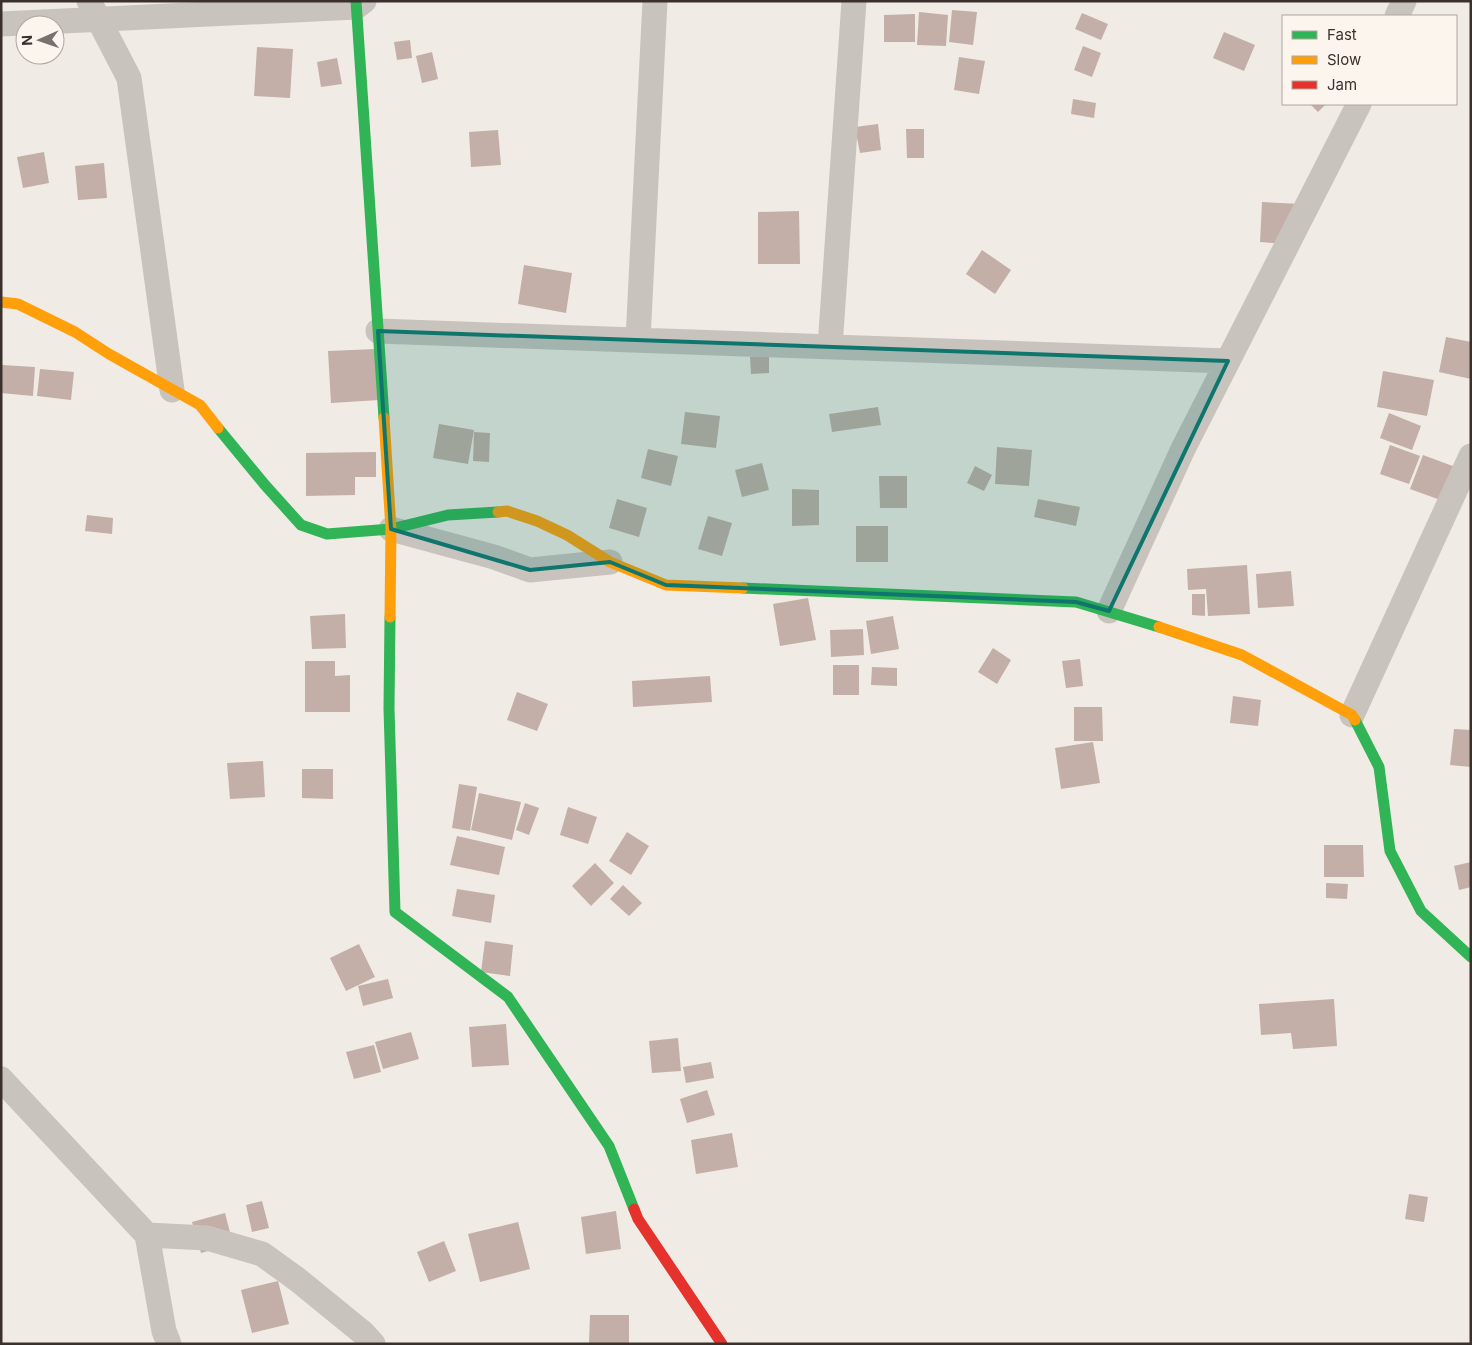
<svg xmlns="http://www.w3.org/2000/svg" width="1472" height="1345" font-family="Inter,sans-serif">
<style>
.building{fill:#c3afa7}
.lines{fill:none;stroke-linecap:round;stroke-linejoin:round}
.street{stroke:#c9c3be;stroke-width:25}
.fast{stroke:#30b455;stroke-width:11}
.slow{stroke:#ff9f0a;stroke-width:11}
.jam{stroke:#e5322d;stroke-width:11}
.marked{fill:#0f766e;fill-opacity:0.2;stroke:#0f766e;stroke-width:4;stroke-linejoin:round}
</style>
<rect width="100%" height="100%" fill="#f0ebe5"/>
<path class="building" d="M 952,10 L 977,12 L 973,45 L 949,42 Z
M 919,12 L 948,15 L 946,46 L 917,45 Z
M 1082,13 L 1108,24 L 1101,40 L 1075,29 Z
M 915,14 L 915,42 L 884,42 L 884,15 Z
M 1224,32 L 1255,45 L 1244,71 L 1213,58 Z
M 410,40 L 412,58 L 397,60 L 394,42 Z
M 1083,46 L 1101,53 L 1092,77 L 1074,70 Z
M 257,47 L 293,49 L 290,98 L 254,96 Z
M 432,52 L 438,79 L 422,83 L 416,56 Z
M 959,57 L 985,61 L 979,94 L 954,90 Z
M 337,58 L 342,84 L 321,87 L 317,62 Z
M 1073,99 L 1096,103 L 1094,118 L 1071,114 Z
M 1310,104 L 1326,104 L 1318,112 Z
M 878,124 L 881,150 L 860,153 L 855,127 Z
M 906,129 L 924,129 L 924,158 L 907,158 Z
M 498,130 L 501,165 L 471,167 L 469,132 Z
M 44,152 L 49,183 L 23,188 L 17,157 Z
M 104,163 L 107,198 L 78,200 L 75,166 Z
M 1262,202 L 1302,204 L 1299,245 L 1260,242 Z
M 799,211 L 800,264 L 758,264 L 758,212 Z
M 982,250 L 1011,270 L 995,294 L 966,274 Z
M 524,265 L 572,273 L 566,313 L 518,304 Z
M 1446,337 L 1471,342 L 1471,379 L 1439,372 Z
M 376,349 L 379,400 L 331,403 L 328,351 Z
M 750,357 L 769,357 L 769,373 L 751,374 Z
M 2,365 L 35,367 L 33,396 L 1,393 Z
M 40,369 L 74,372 L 71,400 L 37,396 Z
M 1383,371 L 1434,380 L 1427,416 L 1377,407 Z
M 878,407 L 881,425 L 832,432 L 829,414 Z
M 685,412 L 720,416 L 716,448 L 681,444 Z
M 1389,413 L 1421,426 L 1412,450 L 1380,438 Z
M 439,424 L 474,430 L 468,464 L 433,458 Z
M 474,432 L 490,433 L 489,462 L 473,461 Z
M 1390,445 L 1420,456 L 1409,484 L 1380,474 Z
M 997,447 L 1032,450 L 1029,486 L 995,484 Z
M 648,449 L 678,456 L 671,486 L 641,478 Z
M 376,452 L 376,477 L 355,477 L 355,495 L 306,496 L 306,453 Z
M 1423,455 L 1458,468 L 1446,502 L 1410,489 Z
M 762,463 L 769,490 L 742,497 L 735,470 Z
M 975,466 L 992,475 L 984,491 L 967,483 Z
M 879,476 L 907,476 L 907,508 L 880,508 Z
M 792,489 L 819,490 L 819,525 L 792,526 Z
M 617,499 L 647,508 L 639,537 L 609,528 Z
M 1038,499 L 1080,507 L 1076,526 L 1034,517 Z
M 87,515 L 113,518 L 112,534 L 85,531 Z
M 708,516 L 732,523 L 722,556 L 698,549 Z
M 856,526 L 888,526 L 888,562 L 856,562 Z
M 1247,565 L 1250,614 L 1208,616 L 1206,589 L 1188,590 L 1187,569 Z
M 1291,571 L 1294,606 L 1258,608 L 1256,574 Z
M 1192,594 L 1205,594 L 1205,616 L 1192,615 Z
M 808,598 L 816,640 L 780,646 L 773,604 Z
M 345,614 L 346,648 L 312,649 L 310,616 Z
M 893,616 L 899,649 L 871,654 L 866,621 Z
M 863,629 L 864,655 L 831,657 L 830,630 Z
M 993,648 L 1011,660 L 997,684 L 978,672 Z
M 1080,659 L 1083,686 L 1066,688 L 1062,661 Z
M 305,661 L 335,661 L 335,676 L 350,675 L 350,712 L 305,712 Z
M 833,665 L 859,665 L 859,695 L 833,695 Z
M 872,667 L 897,668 L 897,686 L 871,685 Z
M 710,676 L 712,702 L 633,707 L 632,681 Z
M 517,692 L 548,704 L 537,731 L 507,720 Z
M 1233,696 L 1261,700 L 1258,726 L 1230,723 Z
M 1074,707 L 1102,707 L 1103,741 L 1074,741 Z
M 1454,729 L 1471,730 L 1471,767 L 1450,765 Z
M 1093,742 L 1100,783 L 1061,789 L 1055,748 Z
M 263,761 L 265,797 L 230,799 L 227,763 Z
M 302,769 L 333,769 L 333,799 L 302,798 Z
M 459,784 L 477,787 L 470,831 L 452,828 Z
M 479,793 L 521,802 L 512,840 L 471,830 Z
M 525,803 L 539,808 L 529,835 L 516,830 Z
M 568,807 L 597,817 L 588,844 L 560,835 Z
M 627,832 L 649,846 L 631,875 L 609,861 Z
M 457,836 L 505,847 L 499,875 L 450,865 Z
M 1324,845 L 1363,845 L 1364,877 L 1324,877 Z
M 1471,862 L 1471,887 L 1459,890 L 1454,866 Z
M 595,863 L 614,883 L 591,906 L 572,886 Z
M 1326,883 L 1348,884 L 1347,899 L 1326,898 Z
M 623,885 L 642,903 L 629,916 L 610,899 Z
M 457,889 L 495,895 L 491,923 L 452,916 Z
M 485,941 L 513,945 L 510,976 L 481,972 Z
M 359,944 L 375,977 L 346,991 L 330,958 Z
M 388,979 L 393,998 L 363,1006 L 358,986 Z
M 1334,999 L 1337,1046 L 1293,1049 L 1291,1033 L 1261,1035 L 1259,1004 Z
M 506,1024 L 509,1065 L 472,1067 L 469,1027 Z
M 411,1032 L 419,1059 L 383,1069 L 375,1042 Z
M 678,1038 L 681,1071 L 652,1073 L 649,1041 Z
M 374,1045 L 381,1072 L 354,1079 L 346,1052 Z
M 711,1062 L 714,1078 L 686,1083 L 683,1067 Z
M 707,1090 L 715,1115 L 687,1123 L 680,1099 Z
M 732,1133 L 738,1167 L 696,1174 L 691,1140 Z
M 1409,1194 L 1428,1197 L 1424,1222 L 1405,1219 Z
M 262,1201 L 269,1228 L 252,1232 L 246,1205 Z
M 616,1211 L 621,1249 L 586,1254 L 581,1217 Z
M 225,1213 L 233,1244 L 201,1253 L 192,1222 Z
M 518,1222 L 530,1269 L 480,1282 L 468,1234 Z
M 444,1241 L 456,1271 L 429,1282 L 417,1252 Z
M 278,1281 L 289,1324 L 252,1333 L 241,1290 Z
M 590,1315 L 629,1315 L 629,1344 L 589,1344 Z"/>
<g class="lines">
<path class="street" d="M 89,1 L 129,78 L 172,390
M 1397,16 L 1404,1
M 1,24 L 356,7 L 364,1
M 378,331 L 1228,361
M 638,340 L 655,1
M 830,347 L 854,1
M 391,529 L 494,557 L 530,570 L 610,562
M 1109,611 L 1183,449 L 1359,104
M 1352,715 L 1471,456
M 1,1079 L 147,1235 L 164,1331 L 169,1344
M 147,1235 L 207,1238 L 262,1254 L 298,1280 L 363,1333 L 373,1344"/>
<path class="fast" d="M 356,1 L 384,418
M 218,428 L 265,485 L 301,525 L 327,534 L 391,529 L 448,515 L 498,512
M 743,588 L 1076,602 L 1159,627
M 390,617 L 389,708 L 395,912 L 508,997 L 609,1146 L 634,1209
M 1355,720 L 1379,767 L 1390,851 L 1421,911 L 1471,957"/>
<path class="slow" d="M 1,302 L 18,304 L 75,332 L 109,354 L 200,405 L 218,428
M 384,418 L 391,529 L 390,617
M 498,512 L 507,511 L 537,521 L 567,535 L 610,562 L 666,585 L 743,588
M 1159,627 L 1242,655 L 1352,715 L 1355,720"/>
<path class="jam" d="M 634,1209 L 638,1219 L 722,1344"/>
</g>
<path class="marked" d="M 378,331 L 1228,361 L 1109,611 L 1076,602 L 666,585 L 610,562 L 530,570 L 391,529 Z"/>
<rect width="1472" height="1345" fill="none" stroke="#3b302b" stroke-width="5"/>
<rect x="1282" y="15" width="175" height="90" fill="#fbf5ee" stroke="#aea6a0"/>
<rect x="1292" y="31" width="25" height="8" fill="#30b455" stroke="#aea6a0"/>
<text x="1327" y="40" font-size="15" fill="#3b302b">Fast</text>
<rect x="1292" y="56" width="25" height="8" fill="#ff9f0a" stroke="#aea6a0"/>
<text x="1327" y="65" font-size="15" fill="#3b302b">Slow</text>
<rect x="1292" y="81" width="25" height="8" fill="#e5322d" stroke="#aea6a0"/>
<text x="1327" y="90" font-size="15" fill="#3b302b">Jam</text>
<g transform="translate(40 40) rotate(268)"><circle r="24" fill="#fbf5ee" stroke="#aea6a0"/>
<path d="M0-4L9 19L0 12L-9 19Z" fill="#7a716c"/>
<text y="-8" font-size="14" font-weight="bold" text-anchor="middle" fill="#3b302b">N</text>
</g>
</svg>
